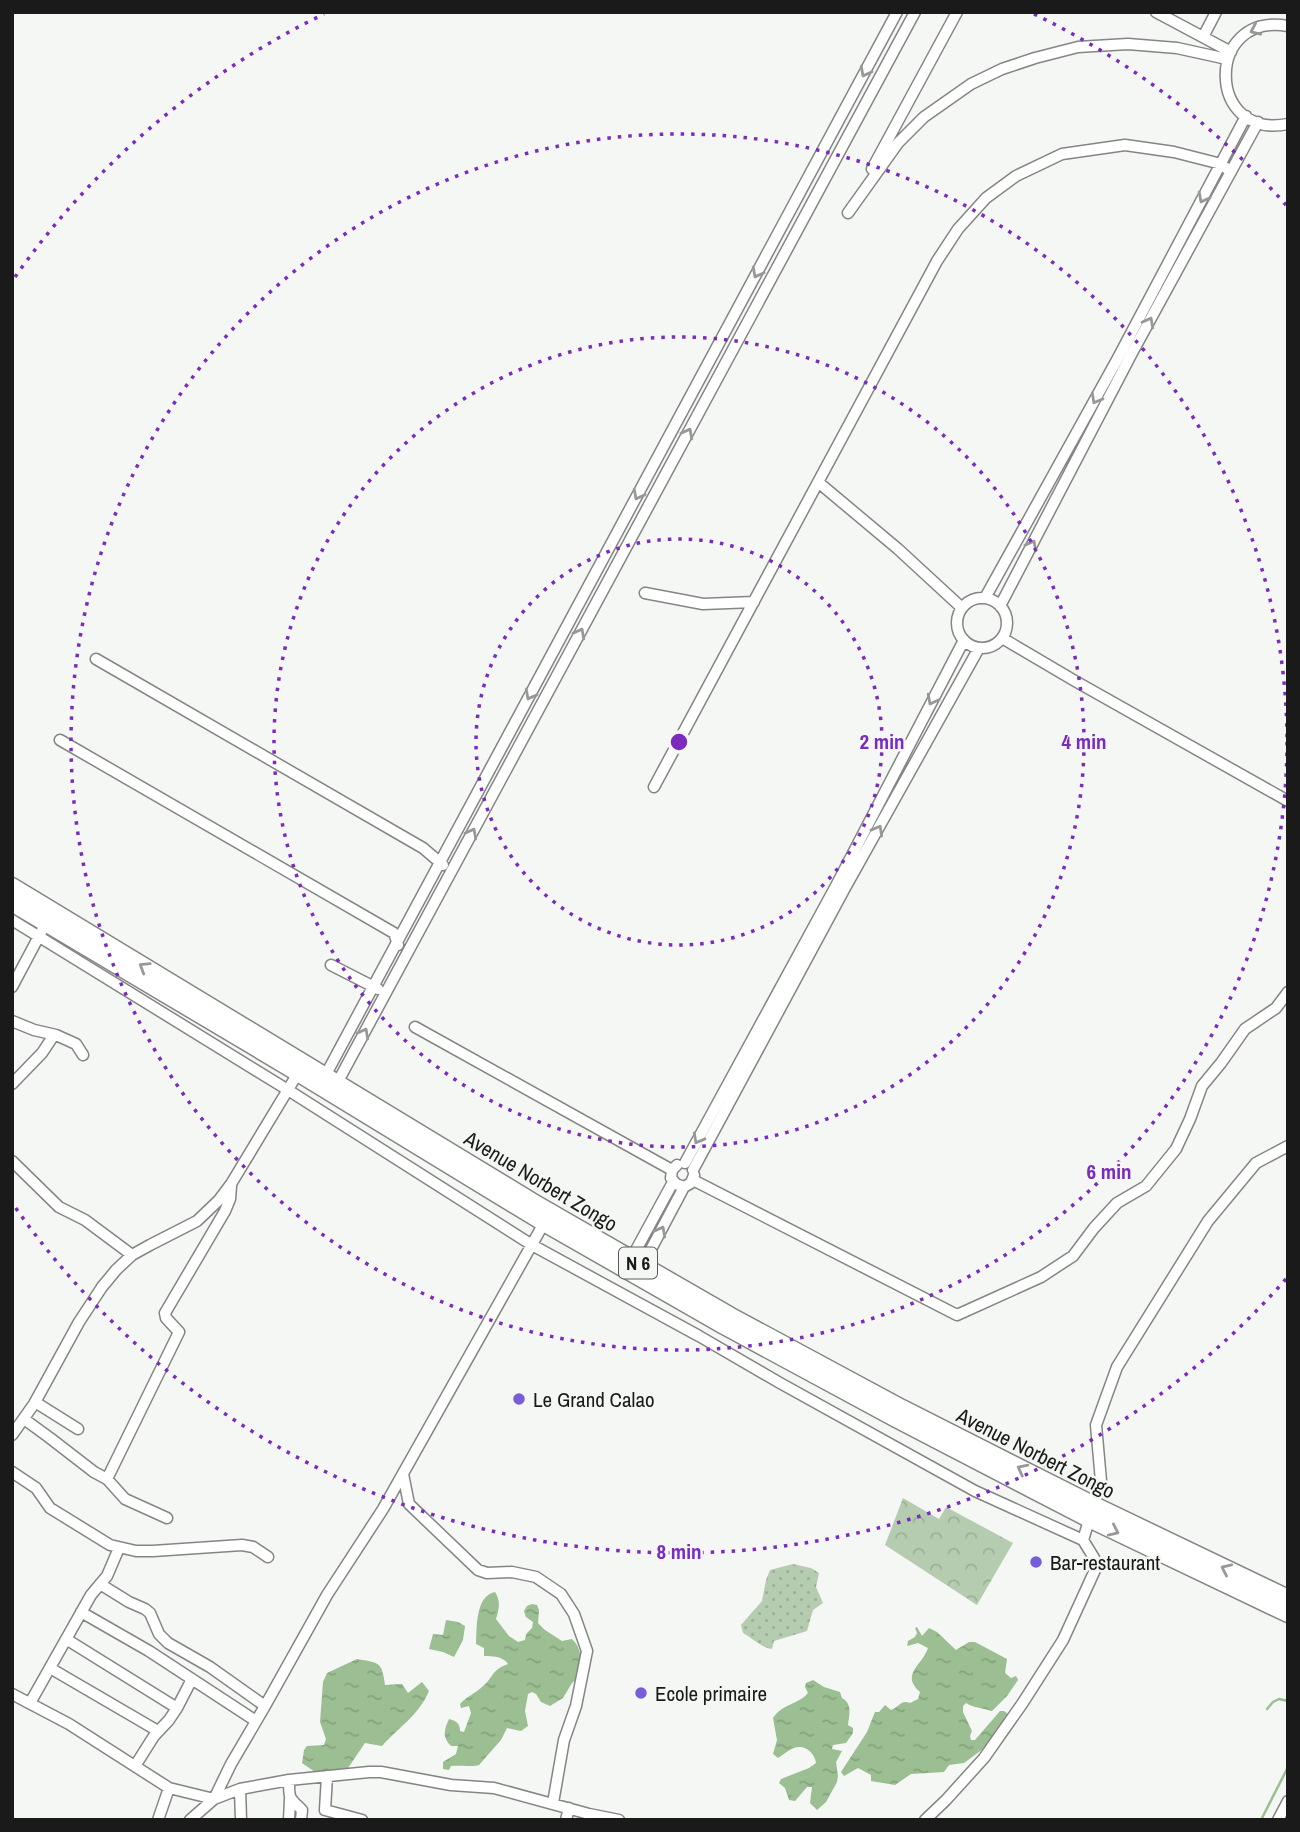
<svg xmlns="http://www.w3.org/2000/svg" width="1300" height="1832" font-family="'Archivo Narrow',sans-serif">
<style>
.grass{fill:url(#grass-dots)}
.forest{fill:url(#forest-crowns)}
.water{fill:url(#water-ripples)}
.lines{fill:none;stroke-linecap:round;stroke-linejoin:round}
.stream{stroke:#9bbe92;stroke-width:2.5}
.minor-casing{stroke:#838682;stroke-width:13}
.primary-casing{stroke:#838682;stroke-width:19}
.minor{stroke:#fff;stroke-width:10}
.primary{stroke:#fff;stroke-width:16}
.oneway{stroke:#989898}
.ring{fill:none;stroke:#7b2cbf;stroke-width:3.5;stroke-dasharray:3.5 7}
.poi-dot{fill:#775ed8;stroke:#f4f7f3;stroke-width:2.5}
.labels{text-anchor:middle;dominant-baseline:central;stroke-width:5;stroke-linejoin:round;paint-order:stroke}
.shield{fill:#f4f7f3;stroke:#5b5c5a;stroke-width:2}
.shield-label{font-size:19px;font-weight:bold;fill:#191a19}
.street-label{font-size:21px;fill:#191a19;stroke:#f4f7f3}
.poi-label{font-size:21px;fill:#191a19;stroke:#f4f7f3;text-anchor:start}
.centre{fill:#7b2cbf;stroke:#f4f7f3;stroke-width:3.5}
.ring-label{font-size:21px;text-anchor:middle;font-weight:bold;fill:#7b2cbf;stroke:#f4f7f3;stroke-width:5;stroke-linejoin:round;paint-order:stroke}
</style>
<defs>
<pattern id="grass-dots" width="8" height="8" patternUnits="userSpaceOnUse" patternTransform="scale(1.75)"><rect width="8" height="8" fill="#b6ccb0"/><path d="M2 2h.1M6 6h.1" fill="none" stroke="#9caf97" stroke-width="1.8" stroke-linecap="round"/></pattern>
<pattern id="forest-crowns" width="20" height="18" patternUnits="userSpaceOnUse" patternTransform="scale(1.75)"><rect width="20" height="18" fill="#b6ccb0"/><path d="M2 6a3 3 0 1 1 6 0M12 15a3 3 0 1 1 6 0" fill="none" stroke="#9caf97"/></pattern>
<pattern id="water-ripples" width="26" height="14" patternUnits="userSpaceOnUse" patternTransform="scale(1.75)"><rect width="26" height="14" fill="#9bbe92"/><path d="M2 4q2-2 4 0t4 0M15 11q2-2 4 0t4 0" fill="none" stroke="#85a37d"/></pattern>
</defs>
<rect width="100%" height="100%" fill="#f4f7f3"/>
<path class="grass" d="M 793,1564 L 811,1568 L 819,1573 L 816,1587 L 823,1603 L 813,1610 L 807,1631 L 774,1641 L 772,1649 C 761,1648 753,1638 743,1633 L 741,1625 L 762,1601 L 766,1580 L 770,1570 Z"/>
<path class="forest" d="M 903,1498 L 939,1519 L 946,1507 L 1013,1543 L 977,1605 L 885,1545 Z"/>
<path class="water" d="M 495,1592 C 501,1601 499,1609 496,1619 L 509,1636 L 518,1642 L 525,1640 L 526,1634 L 532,1628 L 533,1622 L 526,1617 L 524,1611 L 527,1606 L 532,1604 L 537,1605 L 539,1610 L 538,1623 L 545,1630 L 562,1641 L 572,1639 C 583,1649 582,1664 578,1678 L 572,1683 L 563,1698 L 550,1706 L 541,1702 L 536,1694 L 532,1692 L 528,1694 L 525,1711 L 528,1726 L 521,1731 L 507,1728 L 501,1740 L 479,1765 C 475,1767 458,1765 451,1766 L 449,1770 L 443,1769 L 443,1762 L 456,1754 L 458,1746 L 451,1746 C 442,1737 444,1730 449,1719 C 456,1721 460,1723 460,1731 L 464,1732 L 471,1713 L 469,1706 L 461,1708 L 460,1704 C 467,1696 476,1693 483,1686 C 494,1677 491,1670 508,1664 C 503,1656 492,1656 484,1656 L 484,1648 L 476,1644 C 477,1628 475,1596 495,1592 Z
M 446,1620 L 458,1622 L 465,1626 L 463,1640 L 454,1657 L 443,1652 L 429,1649 L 433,1634 L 443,1635 Z
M 917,1627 L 922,1636 L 929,1628 L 937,1632 L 956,1650 L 969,1642 L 975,1642 L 1007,1659 L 1005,1673 L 1011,1678 L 1016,1676 L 1018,1680 L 1007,1696 L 992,1711 C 983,1708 974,1708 966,1703 L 963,1706 L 963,1712 L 972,1731 L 970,1736 L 971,1740 L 975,1740 L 1000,1711 L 1004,1711 L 1008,1714 L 983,1749 L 964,1763 L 949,1765 L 944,1772 L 911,1774 L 895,1785 L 871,1781 L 871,1775 L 858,1768 L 844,1776 L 841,1772 L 867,1732 L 875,1712 L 879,1712 L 885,1705 L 891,1710 C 899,1707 901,1699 910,1703 L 918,1699 L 920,1692 C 900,1674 922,1666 928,1648 L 918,1643 L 907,1646 L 908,1641 L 915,1637 L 917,1633 L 915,1628 Z
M 357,1659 C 379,1663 382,1661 385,1685 L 402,1684 L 408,1693 L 422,1682 L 429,1691 C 419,1715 399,1727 382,1746 L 365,1743 L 348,1768 L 315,1772 L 302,1763 L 304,1750 L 307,1746 L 324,1745 L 326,1739 L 320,1722 L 323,1682 L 327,1673 Z
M 813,1680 L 824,1687 L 840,1692 L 842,1698 C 853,1704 849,1715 848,1725 L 853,1728 L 853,1733 L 846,1743 L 833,1745 L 832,1749 L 842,1751 L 836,1762 L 838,1776 L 837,1782 L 826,1802 L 817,1810 L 810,1803 L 812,1787 L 807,1787 L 795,1801 L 789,1800 L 785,1788 L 779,1783 L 781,1779 L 809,1768 L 816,1763 C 815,1753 804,1744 794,1748 C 788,1750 783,1755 778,1758 L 773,1754 L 777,1740 L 773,1718 C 783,1703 798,1705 808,1693 L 805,1687 L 806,1683 Z"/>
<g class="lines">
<path class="stream" d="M 1267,1709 L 1273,1702 L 1279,1699 L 1288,1701
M 1261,1820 L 1288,1767"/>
<g class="minor-casing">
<path id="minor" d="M 1156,12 L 1231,52
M 1288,26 C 1204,11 1206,141 1288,124
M 1203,37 L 1216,12
M 872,169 L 957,12
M 848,213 L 898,143 L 924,117 L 971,84 L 1002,69 L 1035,58 L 1078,47 L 1128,44 L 1177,48 L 1227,59
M 818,482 L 898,549 L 962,608
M 645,593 L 703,604 L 754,602
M 985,598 L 1118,358 L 1246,116
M957 623a25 25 0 1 1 50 0a25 25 0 1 1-50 0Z
M 1000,606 L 1132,353 L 1258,122
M 1002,638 L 1075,681 L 1288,801
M 96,659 L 423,848 L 443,865
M 60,740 L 394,933 L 398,945
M 654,787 L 937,261 L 958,229 L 986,198 L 1016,176 L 1062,154 L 1125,145 L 1174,152 L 1221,164 L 1231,172
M 12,920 L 288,1090 L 532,1245 L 699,1336 L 780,1383 L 975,1491 L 1083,1540 L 1094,1558 L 1095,1570 L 1063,1640 L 1022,1704 L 984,1758 L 946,1800 L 925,1820
M 331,965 L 378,989
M 12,987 L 46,923
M 12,1021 L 34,1030 L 56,1035 L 76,1044 L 83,1055
M 415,1027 L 672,1170
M 324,1078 L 897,12
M 12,1084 L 42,1053 L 54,1035
M 335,1087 L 915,12
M 12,1161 L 59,1207 L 85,1220 L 132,1255
M 685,1163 L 837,884 L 964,640
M 677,1165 L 672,1170 L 671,1178 L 676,1184 L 684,1187
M 693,1170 L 845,888 L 979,648
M 693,1180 L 957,1315 L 1041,1277 L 1073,1256 L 1094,1228 L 1117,1203 L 1146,1186 L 1176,1149 L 1190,1119 L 1202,1086 L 1221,1063 L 1245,1029 L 1276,1008 L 1288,992
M 630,1261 L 673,1182
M 640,1270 L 684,1187 L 691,1183 L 694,1175
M 35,1402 L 78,1429
M 24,1419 L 50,1438 L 94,1472 L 107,1479 L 125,1499 L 167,1518
M 12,1435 L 34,1404 L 79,1322 L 102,1287 L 116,1270 L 132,1255 L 150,1245 L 197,1221 L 219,1200 L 231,1184 L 298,1073
M 12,1472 L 36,1488 L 50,1508 L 110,1545 L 136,1551 L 153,1551 L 242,1545 L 253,1547 L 268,1557
M 403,1474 L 409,1504 L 478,1570 L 487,1573 L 512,1572 L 536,1577 L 561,1594 L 574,1614 L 587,1651 L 576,1706 L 564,1740 L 553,1803
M 107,1479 L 179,1332 L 166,1318 L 165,1313 L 225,1211 L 230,1199 L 231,1186
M 1083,1540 L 1101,1481 L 1096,1425 L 1117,1367 L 1208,1221 L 1256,1163 L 1288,1146
M 100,1584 L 129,1602 L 145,1609 L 150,1613 L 159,1634 L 168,1643 L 210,1667 L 265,1706
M 81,1612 L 149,1651 L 256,1721
M 66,1639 L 177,1708 L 192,1679
M 50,1668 L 158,1731
M 12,1694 L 69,1724 L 169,1788 L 214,1799 L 231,1764 L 265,1706 L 327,1595 L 383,1509 L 544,1223
M 30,1703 L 91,1595 L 107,1576 L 119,1548
M 135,1766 L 154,1736 L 169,1720 L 177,1708
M 327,1776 L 325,1810 L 362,1820
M 289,1780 C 289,1800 289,1797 302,1810 L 301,1820
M 240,1789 L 241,1820
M 158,1820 L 169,1788
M 190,1820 L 214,1799 L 240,1789 L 289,1780 L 369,1772 L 381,1772 L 451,1785 L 494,1788 L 589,1814 L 619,1820
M 289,1820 L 290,1799
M 566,1820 L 569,1808
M 1278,1820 L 1288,1801"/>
</g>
<g class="primary-casing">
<path id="primary" d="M 12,886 L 535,1203 L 731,1316 L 902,1408 L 1094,1505 L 1288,1598
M 12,903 L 298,1073 L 544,1223 L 724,1326 L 896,1419 L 1089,1519 L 1288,1614"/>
</g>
<use href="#minor" class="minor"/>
<use href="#primary" class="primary"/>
</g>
<defs><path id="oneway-chevron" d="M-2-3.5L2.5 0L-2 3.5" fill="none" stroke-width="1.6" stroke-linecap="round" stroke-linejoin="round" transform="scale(1.75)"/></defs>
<g class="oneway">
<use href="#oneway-chevron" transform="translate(1255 30) rotate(156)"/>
<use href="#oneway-chevron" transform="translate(865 72) rotate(118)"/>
<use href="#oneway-chevron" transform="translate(1203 198) rotate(118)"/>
<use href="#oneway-chevron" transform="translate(757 273) rotate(118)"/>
<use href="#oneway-chevron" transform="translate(1149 322) rotate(-62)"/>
<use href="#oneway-chevron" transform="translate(1096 399) rotate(119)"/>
<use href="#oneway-chevron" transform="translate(688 433) rotate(-62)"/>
<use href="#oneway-chevron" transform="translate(638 495) rotate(118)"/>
<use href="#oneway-chevron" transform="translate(1032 545) rotate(-62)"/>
<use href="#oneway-chevron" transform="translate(580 633) rotate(-62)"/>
<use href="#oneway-chevron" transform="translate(530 695) rotate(118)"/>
<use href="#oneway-chevron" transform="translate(932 700) rotate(117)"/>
<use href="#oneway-chevron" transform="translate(878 830) rotate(-61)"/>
<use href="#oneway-chevron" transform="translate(472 833) rotate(-62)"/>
<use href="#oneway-chevron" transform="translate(144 967) rotate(-148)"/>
<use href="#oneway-chevron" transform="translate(364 1033) rotate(-62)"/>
<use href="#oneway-chevron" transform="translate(698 1139) rotate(119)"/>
<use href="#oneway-chevron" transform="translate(661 1231) rotate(-62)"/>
<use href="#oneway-chevron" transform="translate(1022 1469) rotate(-153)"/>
<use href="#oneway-chevron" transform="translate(1114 1531) rotate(25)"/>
<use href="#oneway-chevron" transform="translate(1226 1569) rotate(-155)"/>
</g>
<g class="ring">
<circle cx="679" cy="742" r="203"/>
<circle cx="679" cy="742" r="405"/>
<circle cx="679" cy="742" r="608"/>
<path d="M1286 1279A810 810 0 0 1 15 1207M15 277A810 810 0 0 1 324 14M1034 14A810 810 0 0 1 1286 205"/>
</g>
<g class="poi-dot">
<circle cx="519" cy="1399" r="7"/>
<circle cx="1036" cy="1562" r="7"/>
<circle cx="641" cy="1693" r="7"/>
</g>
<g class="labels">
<rect class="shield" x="619" y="1247.5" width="38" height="31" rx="5"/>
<g class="shield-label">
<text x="638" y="1263">N 6</text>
</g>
<g class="street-label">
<text transform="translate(541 1181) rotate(31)">Avenue Norbert Zongo</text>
<text transform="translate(1036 1453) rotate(27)">Avenue Norbert Zongo</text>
</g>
<g class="poi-label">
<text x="533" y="1399">Le Grand Calao</text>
<text x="1050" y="1562">Bar-restaurant</text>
<text x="655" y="1693">Ecole primaire</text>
</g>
</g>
<circle cx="679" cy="742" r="10" class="centre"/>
<g class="ring-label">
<text x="882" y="749">2 min</text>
<text x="1084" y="749">4 min</text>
<text x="1109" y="1179">6 min</text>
<text x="679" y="1559">8 min</text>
</g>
<rect width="1300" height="1832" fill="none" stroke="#191a19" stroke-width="28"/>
</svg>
